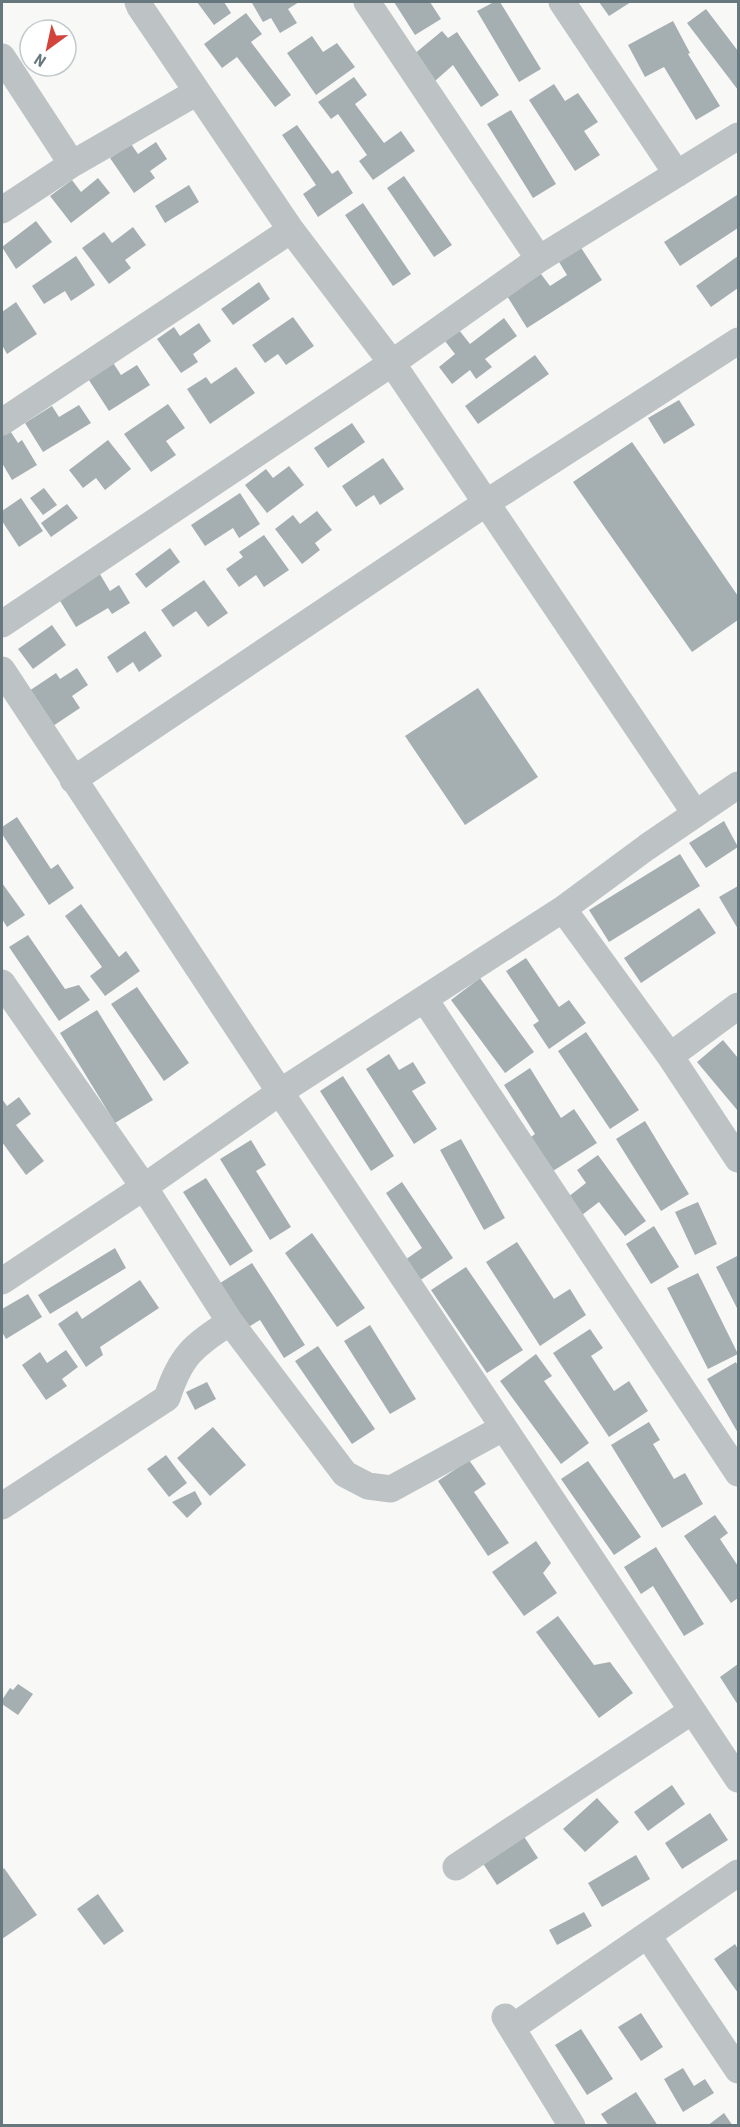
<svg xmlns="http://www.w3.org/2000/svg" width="740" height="2127" font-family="'Roboto Condensed',sans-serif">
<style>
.building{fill:#a5afb2}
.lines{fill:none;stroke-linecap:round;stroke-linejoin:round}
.minor{stroke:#bdc3c5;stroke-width:27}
</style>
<rect width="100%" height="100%" fill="#f8f8f6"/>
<path class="building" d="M 197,2 L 224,2 L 231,13 L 214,25 Z
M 255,2 L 299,2 L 288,9 L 297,23 L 280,33 L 271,18 L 263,22 L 252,3 Z
M 394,2 L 430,2 L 441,19 L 415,35 Z
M 494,2 L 500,2 L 541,69 L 519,82 L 477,11 Z
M 599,2 L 631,2 L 609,16 Z
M 706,9 L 738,51 L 738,90 L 687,23 Z
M 246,13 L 262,34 L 251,42 L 291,95 L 275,107 L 237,57 L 222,68 L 204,44 Z
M 673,21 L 690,53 L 688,54 L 720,106 L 696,120 L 664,67 L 645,77 L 628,45 Z
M 442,31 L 448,38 L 457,32 L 499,95 L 481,107 L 453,65 L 435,81 L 413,55 Z
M 312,36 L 323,52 L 337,43 L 355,67 L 316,95 L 287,53 Z
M 354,77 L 367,95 L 355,104 L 384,143 L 401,131 L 415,151 L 373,180 L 359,161 L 367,155 L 338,114 L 331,119 L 318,102 Z
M 554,84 L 565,101 L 578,93 L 598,122 L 584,131 L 600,155 L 575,171 L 529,100 Z
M 511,110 L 556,184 L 533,198 L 487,124 Z
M 297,125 L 332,174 L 338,170 L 353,193 L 318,217 L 303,194 L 316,185 L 282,135 Z
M 156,142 L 167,159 L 150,171 L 155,178 L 134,193 L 110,158 L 131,144 L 138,154 Z
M 404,176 L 452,245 L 434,257 L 387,188 Z
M 98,178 L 110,193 L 71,223 L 50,196 L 72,180 L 81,192 Z
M 189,185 L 199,202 L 165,223 L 155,206 Z
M 737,195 L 738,228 L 680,266 L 664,242 Z
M 363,203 L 411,274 L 393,286 L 345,215 Z
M 36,221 L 52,242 L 16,269 L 2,247 Z
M 133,227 L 146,245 L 125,260 L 131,268 L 109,284 L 82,248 L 104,232 L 112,243 Z
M 578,243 L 602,280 L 527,328 L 507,296 L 541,274 L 550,286 L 567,275 L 556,257 Z
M 76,256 L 95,285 L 71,301 L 65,291 L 44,304 L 32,286 Z
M 738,256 L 738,288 L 711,307 L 696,286 Z
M 259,282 L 270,299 L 233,325 L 221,309 Z
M 16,302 L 37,334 L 7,354 L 2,345 L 2,312 Z
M 293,317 L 314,346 L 286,365 L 278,354 L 265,363 L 252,345 Z
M 504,318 L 517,336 L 485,359 L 492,367 L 476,379 L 470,370 L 452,384 L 439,367 L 455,354 L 445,341 L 459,330 L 470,344 Z
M 199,323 L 211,341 L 193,354 L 198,362 L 181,373 L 157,339 L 174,327 L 180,336 Z
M 535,355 L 549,374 L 478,424 L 465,406 Z
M 110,358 L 121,375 L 137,365 L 150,385 L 109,411 L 85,374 Z
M 236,367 L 255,393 L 210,424 L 187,389 L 206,377 L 211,384 Z
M 679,400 L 695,425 L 664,444 L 648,418 Z
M 168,404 L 185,428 L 166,441 L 176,455 L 151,472 L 124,434 Z
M 79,405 L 91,423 L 43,452 L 25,423 L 52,406 L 59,417 Z
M 352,423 L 365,442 L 328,468 L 314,448 Z
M 7,426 L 18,443 L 22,440 L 37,465 L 12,480 L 2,463 L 2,429 Z
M 108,440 L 131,469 L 105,490 L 96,478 L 83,488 L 69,470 Z
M 632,442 L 738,596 L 738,620 L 692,652 L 573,482 Z
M 383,458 L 404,489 L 380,505 L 374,495 L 356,507 L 342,486 Z
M 289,466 L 304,485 L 267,513 L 245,485 L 266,469 L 273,478 Z
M 44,488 L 57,505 L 43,515 L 30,498 Z
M 240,493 L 260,524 L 239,538 L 233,528 L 205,546 L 191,525 Z
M 21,498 L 43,531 L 19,547 L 2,521 L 2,511 Z
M 67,504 L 78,518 L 51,537 L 41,523 Z
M 317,511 L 332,530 L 315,543 L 320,550 L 302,564 L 275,529 L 293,515 L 300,524 Z
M 264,535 L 289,570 L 264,587 L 256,575 L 239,587 L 226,569 L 243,557 L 239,552 Z
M 170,548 L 180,562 L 146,588 L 135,574 Z
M 98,571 L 110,591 L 119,585 L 130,603 L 112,614 L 108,608 L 76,627 L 57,596 Z
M 204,580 L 228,613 L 208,627 L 196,611 L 173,627 L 161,610 Z
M 52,625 L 66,645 L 33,669 L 18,649 Z
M 145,631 L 162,656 L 139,672 L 133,662 L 117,673 L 107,657 Z
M 77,668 L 88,685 L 72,696 L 80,708 L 53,726 L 29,691 L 56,673 L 60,679 Z
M 478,688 L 538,777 L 465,825 L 405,736 Z
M 17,817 L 51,869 L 58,864 L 74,888 L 49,905 L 2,834 L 2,827 Z
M 724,821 L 738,847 L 706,868 L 689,843 Z
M 680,854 L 700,886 L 609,942 L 589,910 Z
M 2,883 L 25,915 L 7,927 L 2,919 Z
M 738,886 L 738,929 L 719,897 Z
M 81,904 L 119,957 L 126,951 L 140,971 L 105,996 L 90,976 L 102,967 L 65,916 Z
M 699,908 L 716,933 L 641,983 L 624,958 Z
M 28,935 L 65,989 L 79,985 L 90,1000 L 59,1021 L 9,947 Z
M 526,958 L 559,1007 L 569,1000 L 586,1023 L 549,1049 L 533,1025 L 539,1021 L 506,971 Z
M 480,978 L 534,1052 L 505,1073 L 451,1000 Z
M 137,987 L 189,1063 L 164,1081 L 111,1004 Z
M 97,1010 L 153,1100 L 115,1123 L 60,1033 Z
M 586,1032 L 639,1110 L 610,1129 L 558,1051 Z
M 723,1040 L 738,1058 L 738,1111 L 697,1062 Z
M 389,1054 L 399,1070 L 413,1062 L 426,1083 L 412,1091 L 437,1129 L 414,1144 L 366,1069 Z
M 530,1068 L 561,1118 L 574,1109 L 597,1143 L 553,1171 L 531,1137 L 535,1134 L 504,1085 Z
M 343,1076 L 394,1156 L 371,1171 L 320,1091 Z
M 19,1097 L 31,1114 L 16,1125 L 44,1161 L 26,1175 L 2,1142 L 2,1099 L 7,1106 Z
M 645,1121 L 689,1194 L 661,1211 L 616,1139 Z
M 461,1139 L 505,1218 L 484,1230 L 440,1150 Z
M 251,1140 L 266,1165 L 256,1171 L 291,1227 L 270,1240 L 220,1159 Z
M 598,1155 L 646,1221 L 625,1236 L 599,1202 L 582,1215 L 568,1197 L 586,1183 L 577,1170 Z
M 206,1178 L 253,1251 L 230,1266 L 183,1192 Z
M 402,1182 L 453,1258 L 419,1281 L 405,1260 L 422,1248 L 386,1193 Z
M 698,1202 L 717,1244 L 695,1255 L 675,1212 Z
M 654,1226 L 679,1267 L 651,1284 L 626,1244 Z
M 312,1233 L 365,1308 L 337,1327 L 285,1253 Z
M 517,1242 L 554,1299 L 570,1289 L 586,1315 L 540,1346 L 486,1262 Z
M 115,1248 L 126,1268 L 50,1314 L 38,1295 Z
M 737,1256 L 738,1258 L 738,1310 L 716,1267 Z
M 252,1263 L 305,1345 L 284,1358 L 260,1320 L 245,1329 L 217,1285 Z
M 466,1267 L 523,1350 L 487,1373 L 431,1290 Z
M 698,1273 L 738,1354 L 708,1369 L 667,1288 Z
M 140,1280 L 159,1308 L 100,1347 L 103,1355 L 86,1367 L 58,1324 L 77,1311 L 82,1319 Z
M 28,1294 L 42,1317 L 6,1339 L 2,1332 L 2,1309 Z
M 370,1325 L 416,1399 L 390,1414 L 344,1341 Z
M 590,1329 L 603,1348 L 591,1356 L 614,1391 L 629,1381 L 648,1411 L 609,1437 L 553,1353 Z
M 318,1346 L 375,1429 L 352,1444 L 295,1361 Z
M 66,1350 L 78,1367 L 62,1379 L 67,1386 L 46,1400 L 22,1365 L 40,1352 L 47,1363 Z
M 536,1354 L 552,1376 L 544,1381 L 589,1443 L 561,1464 L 500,1381 Z
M 736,1362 L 738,1367 L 738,1433 L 707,1379 Z
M 207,1382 L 216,1399 L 195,1410 L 186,1392 Z
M 649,1422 L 660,1440 L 653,1444 L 674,1479 L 685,1473 L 703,1504 L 662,1528 L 611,1445 Z
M 213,1427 L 246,1465 L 210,1496 L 177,1458 Z
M 166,1455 L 187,1483 L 169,1497 L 147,1469 Z
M 469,1460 L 486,1484 L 474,1492 L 509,1543 L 488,1556 L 438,1481 Z
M 588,1461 L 641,1537 L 614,1555 L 561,1479 Z
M 195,1491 L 202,1504 L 187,1518 L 172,1502 Z
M 715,1515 L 728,1533 L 720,1539 L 738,1566 L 738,1598 L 731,1603 L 684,1536 Z
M 536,1541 L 551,1563 L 543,1573 L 557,1593 L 524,1616 L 492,1572 Z
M 656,1547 L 704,1624 L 684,1636 L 653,1586 L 641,1594 L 624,1567 Z
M 558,1616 L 594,1665 L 610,1662 L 633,1693 L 599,1718 L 536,1632 Z
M 738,1664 L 738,1705 L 720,1677 Z
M 18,1684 L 33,1694 L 18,1715 L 2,1704 L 2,1700 L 10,1688 L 13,1690 Z
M 672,1785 L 685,1804 L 648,1831 L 634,1812 Z
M 597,1798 L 619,1822 L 585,1852 L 563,1829 Z
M 710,1813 L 728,1840 L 682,1869 L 665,1843 Z
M 523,1835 L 538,1858 L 497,1885 L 482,1862 Z
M 636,1855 L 650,1879 L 602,1907 L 588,1883 Z
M 4,1868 L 37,1915 L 2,1939 L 2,1870 Z
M 98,1894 L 124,1931 L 104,1945 L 77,1909 Z
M 584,1912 L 592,1926 L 557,1945 L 549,1930 Z
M 735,1944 L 738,1949 L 738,1993 L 714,1959 Z
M 641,2013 L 663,2047 L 641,2061 L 618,2027 Z
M 581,2029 L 613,2079 L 587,2095 L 555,2045 Z
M 683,2068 L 694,2086 L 705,2079 L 714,2093 L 683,2112 L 664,2079 Z
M 636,2092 L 658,2126 L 609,2126 L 601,2114 Z
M 724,2113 L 733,2126 L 707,2126 Z"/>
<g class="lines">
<path class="minor" d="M 138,2 L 140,7 L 291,230 L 392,363 L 695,813
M 367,2 L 539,259
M 562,2 L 677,174
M 2,57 L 72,164
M 2,210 L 72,164 L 197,92
M 2,422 L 291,230
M 2,624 L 392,363 L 539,259 L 738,136
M 2,670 L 280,1092 L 738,1779
M 73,780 L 486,503 L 738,341
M 563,909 L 670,1056 L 738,1159
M 2,983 L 144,1187 L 230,1322 L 345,1474 L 368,1486 L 391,1489 L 503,1428
M 425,1000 L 738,1473
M 670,1056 L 738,1006
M 2,1281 L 144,1187 L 280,1092 L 563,909 L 647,847 L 738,785
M 2,1506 L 167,1398 C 181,1354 194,1346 230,1322
M 456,1867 L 692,1711
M 648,1936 L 738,2070
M 505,2017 L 572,2126
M 513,2027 L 738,1873"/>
</g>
<rect width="740" height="2127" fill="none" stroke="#66787e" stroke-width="6"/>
<g transform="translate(48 48) rotate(213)"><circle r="28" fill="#ffffff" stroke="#c2c9cb" stroke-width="1.5"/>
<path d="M0-4.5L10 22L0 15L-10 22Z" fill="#d2433c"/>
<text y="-9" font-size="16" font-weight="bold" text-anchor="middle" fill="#66787e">N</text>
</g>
</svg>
